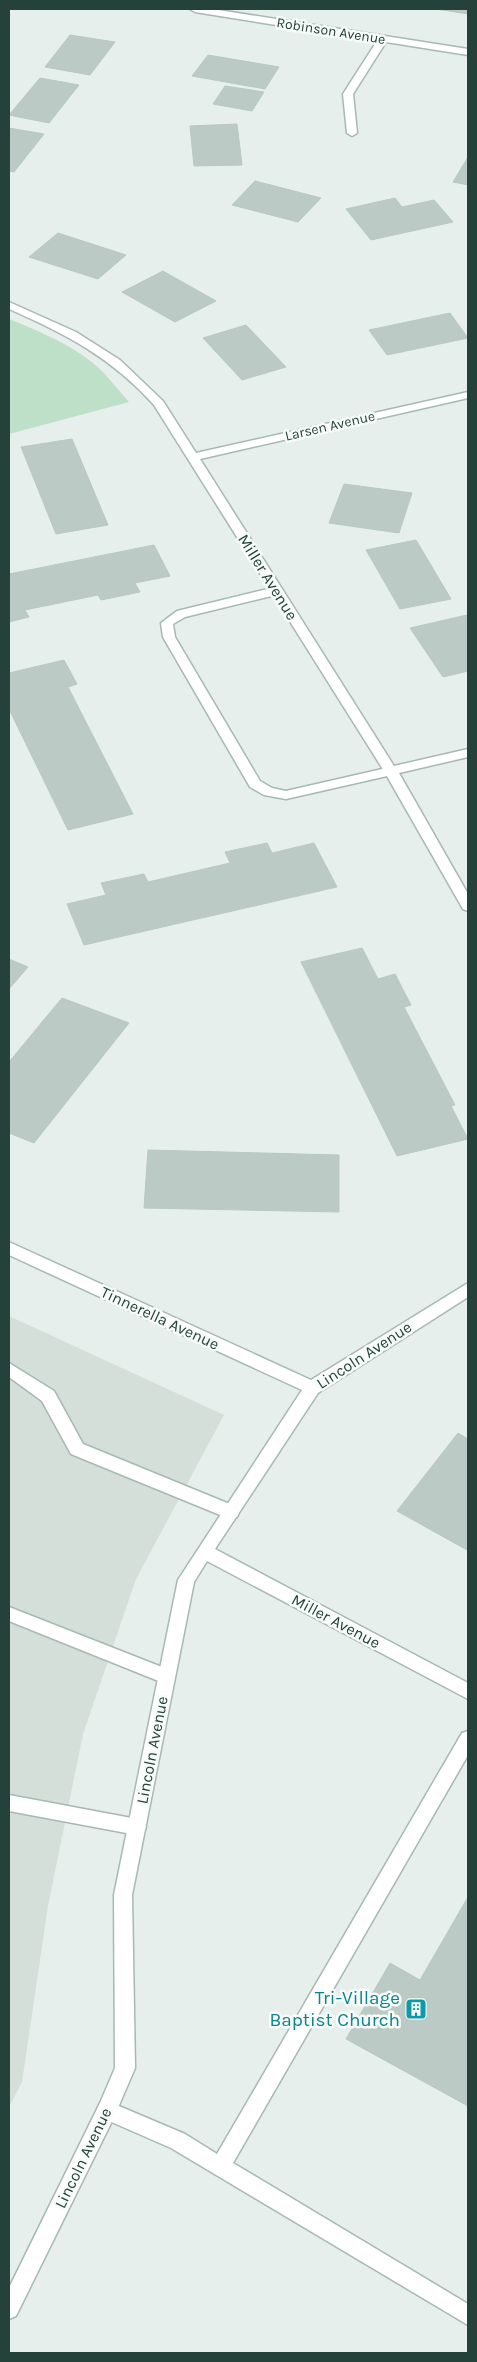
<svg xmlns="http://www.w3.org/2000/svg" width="477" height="2362" font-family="Karla,sans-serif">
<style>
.built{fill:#d4dfda}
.green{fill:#bfe0c8}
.building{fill:#bbcac4;stroke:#b8c9c2}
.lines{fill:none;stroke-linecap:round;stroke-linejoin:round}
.service-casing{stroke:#a8b8b2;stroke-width:3}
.minor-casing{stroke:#a8b8b2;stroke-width:3}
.service{fill:#fff;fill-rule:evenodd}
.minor{fill:#fff;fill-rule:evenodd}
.labels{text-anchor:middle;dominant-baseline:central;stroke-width:5;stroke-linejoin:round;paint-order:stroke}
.far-street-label{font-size:14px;fill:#24423a;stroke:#f7fbf9}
.street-label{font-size:16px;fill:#24423a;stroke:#f7fbf9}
.near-culture-label{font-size:19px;fill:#0d838f;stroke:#f7fbf9;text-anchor:end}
</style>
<rect width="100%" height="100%" fill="#e6efeb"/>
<path class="built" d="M 9,1316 L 224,1415 L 136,1579 L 83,1734 L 48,1906 L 22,2082 L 9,2107 Z"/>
<path class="green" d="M 9,319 C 41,332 78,347 103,372 C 112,382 120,392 129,402 L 9,434 Z"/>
<path class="building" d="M 436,9 L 468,9 L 468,14 Z
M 70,35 L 115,42 L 90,75 L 45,67 Z
M 208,55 L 279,67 L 265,89 L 192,76 Z
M 40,78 L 79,85 L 49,123 L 9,115 Z
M 225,86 L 264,92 L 252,111 L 213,104 Z
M 237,124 L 242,165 L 194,166 L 190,126 Z
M 9,128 L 44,134 L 14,172 L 9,171 Z
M 468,157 L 468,185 L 453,182 Z
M 255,181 L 321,198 L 298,222 L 232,205 Z
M 395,198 L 402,207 L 434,200 L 453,222 L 371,240 L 346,209 Z
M 58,233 L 126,255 L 98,279 L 29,257 Z
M 163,271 L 216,301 L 175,322 L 122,292 Z
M 450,313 L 468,338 L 387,355 L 369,330 Z
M 246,325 L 286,367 L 242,380 L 203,338 Z
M 72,439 L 108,525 L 56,534 L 21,447 Z
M 344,484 L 412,493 L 399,533 L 329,523 Z
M 416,540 L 451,599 L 400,609 L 366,550 Z
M 154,545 L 170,576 L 135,583 L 140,592 L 101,600 L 98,595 L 25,610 L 29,617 L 9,622 L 9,574 Z
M 467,615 L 468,671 L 443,677 L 410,628 Z
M 64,660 L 77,684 L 68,687 L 133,814 L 68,830 L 9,709 L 9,673 Z
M 267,843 L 272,853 L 314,843 L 337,887 L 84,945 L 67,904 L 106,895 L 101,883 L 144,874 L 148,882 L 230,863 L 225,852 Z
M 362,948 L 378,979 L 395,974 L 411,1005 L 404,1007 L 455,1105 L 451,1106 L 468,1139 L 397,1156 L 301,962 Z
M 9,959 L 28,967 L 9,989 Z
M 62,998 L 129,1023 L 34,1143 L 9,1133 L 9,1062 Z
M 148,1150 L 339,1155 L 339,1212 L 144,1208 Z
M 458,1433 L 468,1439 L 467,1550 L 397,1511 Z
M 468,1897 L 468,2106 L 346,2039 L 390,1963 L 420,1980 Z"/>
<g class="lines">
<g class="service-casing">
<path id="service" d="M 276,587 L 282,591 L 280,594 L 185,617 L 173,624 L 175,637 L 260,781 L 272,788 L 286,791 L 391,767 L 396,768 L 398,771 L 396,774 L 286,799 L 264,795 L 250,787 L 163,637 L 161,623 L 177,611 Z
M 9,1363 L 54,1391 L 83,1444 L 237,1507 L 239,1512 L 237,1517 L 231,1519 L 225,1517 L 71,1454 L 42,1401 L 9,1377 Z
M 9,1607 L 172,1671 L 175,1676 L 172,1681 L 166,1684 L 9,1621 Z
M 468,1731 L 468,1755 L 233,2163 L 468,2304 L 468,2325 L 171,2148 L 100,2117 L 97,2110 L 100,2103 L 107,2101 L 185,2134 L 217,2154 L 462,1733 Z
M 9,1795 L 137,1819 L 143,1821 L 146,1827 L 143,1833 L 137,1835 L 9,1811 Z"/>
</g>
<g class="minor-casing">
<path id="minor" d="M 190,9 L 212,9 L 468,49 L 468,55 L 386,42 L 353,94 L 357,133 L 352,136 L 347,133 L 343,94 L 377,41 L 195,12 Z
M 9,302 L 76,332 L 120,360 L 163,401 L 196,453 L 468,392 L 468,398 L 200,459 L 394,766 L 468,749 L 468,757 L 399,773 L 468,894 L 468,911 L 463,909 L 384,771 L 154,405 C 112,358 66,334 9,309 Z
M 9,1242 L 311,1380 L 468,1283 L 468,1297 L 318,1393 L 215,1549 L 468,1683 L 468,1699 L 207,1561 L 194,1582 L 132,1895 L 135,2068 L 114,2117 L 16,2316 L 9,2319 L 9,2288 L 100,2103 L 115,2068 L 114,1895 L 178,1580 L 302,1390 L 9,1255 Z"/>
</g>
<use href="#service" class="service"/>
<use href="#minor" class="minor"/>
</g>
<defs>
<g id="building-square" transform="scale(1.125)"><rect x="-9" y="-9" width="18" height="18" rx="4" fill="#0f9aa8" stroke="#f7fbf9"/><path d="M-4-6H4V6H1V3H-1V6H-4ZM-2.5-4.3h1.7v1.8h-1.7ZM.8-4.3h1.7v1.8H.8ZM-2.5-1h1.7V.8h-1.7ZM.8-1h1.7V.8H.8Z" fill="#fff"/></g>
</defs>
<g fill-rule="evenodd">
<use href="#building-square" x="416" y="2009"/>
</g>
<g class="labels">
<g class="far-street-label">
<text transform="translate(331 31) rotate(9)">Robinson Avenue</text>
<text transform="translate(330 426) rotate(-13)">Larsen Avenue</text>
</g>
<g class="street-label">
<text transform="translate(268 577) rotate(58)">Miller Avenue</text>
<text transform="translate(160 1318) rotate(25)">Tinnerella Avenue</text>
<text transform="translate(364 1355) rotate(-33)">Lincoln Avenue</text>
<text transform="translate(336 1621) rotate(28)">Miller Avenue</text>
<text transform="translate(152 1750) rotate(-79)">Lincoln Avenue</text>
<text transform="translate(83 2158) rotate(-64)">Lincoln Avenue</text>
</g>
<g class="near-culture-label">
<text x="400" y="1998">Tri-Village<tspan x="400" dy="22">Baptist Church</tspan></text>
</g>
</g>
<rect width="477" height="2362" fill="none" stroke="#24423a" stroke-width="20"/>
</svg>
